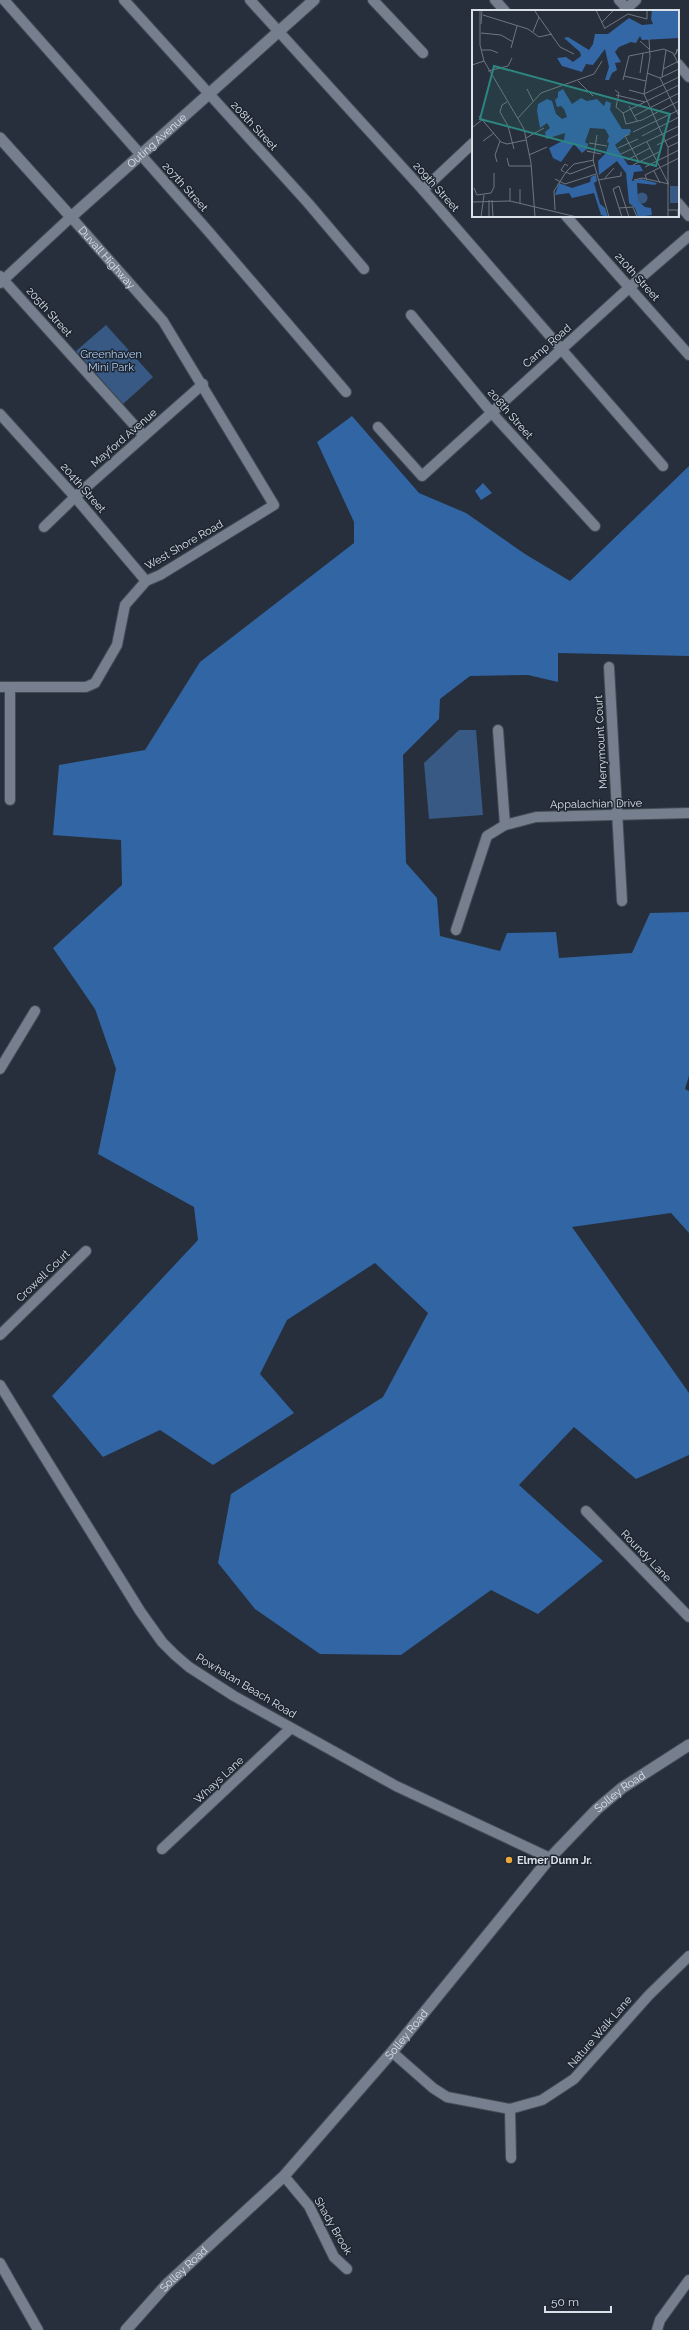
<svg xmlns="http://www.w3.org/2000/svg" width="689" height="2330" font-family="Raleway,sans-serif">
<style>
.green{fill:#375984}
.forest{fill:#3165a3}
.water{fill:#3467a5}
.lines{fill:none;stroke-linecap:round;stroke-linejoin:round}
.minor-casing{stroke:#444b55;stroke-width:12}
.tertiary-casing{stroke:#444b55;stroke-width:13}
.secondary-casing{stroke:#444b55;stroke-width:13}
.minor{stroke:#757f8d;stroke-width:10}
.tertiary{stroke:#757f8d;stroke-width:11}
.secondary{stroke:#757f8d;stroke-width:11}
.poi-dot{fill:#eda83b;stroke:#1d2530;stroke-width:1.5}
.labels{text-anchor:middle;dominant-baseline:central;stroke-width:3;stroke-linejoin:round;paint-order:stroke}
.street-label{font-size:11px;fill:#dae0e8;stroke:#1d2530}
.park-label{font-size:11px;fill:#b3cef2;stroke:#1d2530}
.poi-label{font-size:11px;font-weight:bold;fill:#dae0e8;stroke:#1d2530;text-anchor:start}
.inset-road{fill:none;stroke:#6e7680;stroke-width:1}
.view{fill:#2d8680;fill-opacity:0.15;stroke:#2d8680;stroke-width:2}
.inset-edge{fill:none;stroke:#dae0e8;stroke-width:2}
</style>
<rect width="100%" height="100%" fill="#262f3b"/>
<path class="green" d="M 106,325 L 153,377 L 123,404 L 76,351 Z
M 459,730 L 476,730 L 483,815 L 429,819 L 424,763 Z"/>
<path class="forest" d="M 352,416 L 419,493 L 466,513 L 525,554 L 570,581 L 689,466 L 689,656 L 558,653 L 558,682 L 528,675 L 470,676 L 440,699 L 439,719 L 403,755 L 406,863 L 437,898 L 440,936 L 500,951 L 507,933 L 556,932 L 559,958 L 632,953 L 650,913 L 689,912 L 689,1076 L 685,1089 L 689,1091 L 689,1233 L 671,1213 L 572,1227 L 689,1393 L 689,1455 L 636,1479 L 574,1427 L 519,1485 L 603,1561 L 538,1614 L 491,1590 L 401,1655 L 320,1654 L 255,1609 L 218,1563 L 231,1494 L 383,1397 L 428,1313 L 375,1263 L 287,1320 L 260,1374 L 294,1413 L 213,1465 L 160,1430 L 103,1457 L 52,1396 L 198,1240 L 194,1207 L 98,1154 L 116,1069 L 95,1009 L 53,948 L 122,885 L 121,840 L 53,835 L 59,765 L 145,750 L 200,662 L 354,543 L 354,522 L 317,442 Z"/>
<path class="water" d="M 483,483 L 492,493 L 481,500 L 475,491 Z"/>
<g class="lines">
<g class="minor-casing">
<g id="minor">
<path d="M 4,0 L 209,232 L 346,392"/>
<path d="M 124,0 L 308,203 L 364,269"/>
<path d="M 250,0 L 423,190 L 663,466"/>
<path d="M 373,0 L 423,53"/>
<path d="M 495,0 L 505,11"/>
<path d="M 619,0 L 629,11"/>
<path d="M 624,11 L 636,0"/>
<path d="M 678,64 L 689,77"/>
<path d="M 423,190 L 473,143"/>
<path d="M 678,203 L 689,216"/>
<path d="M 566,216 L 689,355"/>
<path d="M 0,276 L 144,436"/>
<path id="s1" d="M 0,283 L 71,217 L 163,321 L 274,505 L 160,575 L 146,581 L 125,605 L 117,645 L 95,683 L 86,687 L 0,687"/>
<path d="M 411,315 L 491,412 L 595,526"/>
<path d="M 0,414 L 75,497 L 146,581"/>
<path d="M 378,427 L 422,476 L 630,287 L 689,236"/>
<path d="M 44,527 L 75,497 L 203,384"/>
<path d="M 609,667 L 622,901"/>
<path d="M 498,730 L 505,825"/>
<path d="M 10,800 L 10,687"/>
<path d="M 456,930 L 487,836 L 505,825 L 536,817 L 689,813"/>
<path d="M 0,1069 L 35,1011"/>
<path d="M 0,1335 L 86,1251"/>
<path d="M 0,1385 L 140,1611 L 162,1642 L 175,1655 L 189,1667 L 234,1696 L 396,1786 L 550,1858"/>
<path d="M 586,1511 L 689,1617"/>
<path d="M 162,1849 L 291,1728"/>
<path d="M 392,2052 L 433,2088 L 447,2097 L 510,2109 L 542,2100 L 574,2079 L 649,1995 L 689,1956"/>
<path d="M 510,2109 L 511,2158"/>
<path d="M 284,2176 L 309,2206 L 334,2257 L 347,2269"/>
<path d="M 0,2263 L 38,2330"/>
<path d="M 657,2330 L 660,2320 L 689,2280"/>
</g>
</g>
<g class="tertiary-casing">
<g id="tertiary">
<path id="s2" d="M 0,138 L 71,217 L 314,0"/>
</g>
</g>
<g class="secondary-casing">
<g id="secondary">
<path id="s3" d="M 126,2330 L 167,2284 L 284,2176 L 392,2052 L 550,1858 L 597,1809 L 622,1788 L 689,1745"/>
</g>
</g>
<use href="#minor" class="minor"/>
<use href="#tertiary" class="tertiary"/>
<use href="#secondary" class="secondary"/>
</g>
<circle class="poi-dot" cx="509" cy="1860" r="4"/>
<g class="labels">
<g class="street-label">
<text transform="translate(254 126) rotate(47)">208th Street</text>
<text stroke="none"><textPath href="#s2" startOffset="221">Outing Avenue</textPath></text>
<text transform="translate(185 187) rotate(48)">207th Street</text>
<text transform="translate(436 187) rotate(48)">209th Street</text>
<text stroke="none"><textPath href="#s1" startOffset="151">Duvall Highway</textPath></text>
<text transform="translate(637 277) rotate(48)">210th Street</text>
<text transform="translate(49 312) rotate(48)">205th Street</text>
<text transform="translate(547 346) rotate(-41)">Camp Road</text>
<text transform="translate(510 414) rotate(49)">208th Street</text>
<text transform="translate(124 438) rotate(-41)">Mayford Avenue</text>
<text transform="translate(83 488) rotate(49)">204th Street</text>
<text transform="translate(184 545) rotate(-30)">West Shore Road</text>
<text transform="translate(601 742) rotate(-93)">Merrymount Court</text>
<text transform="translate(596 804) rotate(-1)">Appalachian Drive</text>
<text transform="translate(43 1276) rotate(-44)">Crowell Court</text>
<text transform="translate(646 1556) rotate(46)">Roundy Lane</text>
<text transform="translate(246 1686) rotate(31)">Powhatan Beach Road</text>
<text transform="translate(219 1780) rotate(-43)">Whays Lane</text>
<text stroke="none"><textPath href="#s3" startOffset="732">Solley Road</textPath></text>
<text transform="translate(600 2032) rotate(-49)">Nature Walk Lane</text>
<text stroke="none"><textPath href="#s3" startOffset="408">Solley Road</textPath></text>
<text transform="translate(333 2226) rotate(60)">Shady Brook</text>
<text stroke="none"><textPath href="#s3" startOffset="84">Solley Road</textPath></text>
</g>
<g class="park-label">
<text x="111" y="354">Greenhaven<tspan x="111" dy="13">Mini Park</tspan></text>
</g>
<g class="poi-label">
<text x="517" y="1860">Elmer Dunn Jr.</text>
</g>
</g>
<g transform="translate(472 10)">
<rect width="207" height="207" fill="#262f3b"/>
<path d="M 198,176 L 207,176 L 207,193 L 198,193 ZM164.5 188a5.5 5.5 0 1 1 11 0a5.5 5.5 0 1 1-11 0Z" fill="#375984"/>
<path d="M 91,79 L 100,94 L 109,88 L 115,91 L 125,89 L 132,96 L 134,91 L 139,93 L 138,100 L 150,119 L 158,119 L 159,122 L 143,135 L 156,155 L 168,155 L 171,161 L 162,162 L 160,171 L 169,169 L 185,173 L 183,175 L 165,173 L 166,191 L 173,197 L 179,198 L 180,205 L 166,207 L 163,198 L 157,193 L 154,163 L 145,151 L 127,165 L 126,151 L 134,143 L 137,133 L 135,132 L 137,126 L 133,119 L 118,118 L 113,132 L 116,134 L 115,139 L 110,143 L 102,134 L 89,152 L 81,148 L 77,138 L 92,130 L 93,123 L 74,129 L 73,122 L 78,118 L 75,113 L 68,118 L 65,101 L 66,94 L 75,89 L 80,91 L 84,104 L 90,109 L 95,107 L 92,99 L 89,96 L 85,97 L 83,90 L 86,87 L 86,82 ZM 124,165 L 125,171 L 122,173 L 128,194 L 133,198 L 136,207 L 129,205 L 122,183 L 100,188 L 97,183 L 83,185 L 87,173 L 100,178 L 118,172 L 119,167 Z" fill="#3165a3"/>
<path d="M 180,0 L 207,0 L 207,28 L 170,30 L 168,26 L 164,33 L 159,32 L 147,37 L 143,42 L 149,52 L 143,53 L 145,60 L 140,63 L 137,70 L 133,70 L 137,57 L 133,39 L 121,55 L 114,54 L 110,62 L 90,56 L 85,48 L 94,47 L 101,52 L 109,46 L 108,42 L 92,28 L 96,27 L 117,40 L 121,34 L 123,24 L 136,24 L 157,8 L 170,15 L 181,14 L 179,9 Z" fill="#3467a5"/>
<path class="inset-road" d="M 8,0 L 8,35 L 12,51 L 52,119 L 59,153 L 63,207M 62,0 L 88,37 L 102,44M 124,0 L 133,19M 11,5 L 56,19 L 67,27 L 80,24M 130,12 L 142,0M 9,14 L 10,0M 133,18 L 156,4 L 175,9 L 175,0M 61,22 L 67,7M 9,23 L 29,25 L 41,32M 177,29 L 178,47 L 172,84 L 196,137 L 196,207M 168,31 L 177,39M 39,38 L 45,16M 9,40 L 19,40 L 26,43M 202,46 L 206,40 L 205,39 L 204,44M 0,55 L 12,51M 191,59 L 207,51M 16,61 L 36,56 L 40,48M 168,63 L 171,43M 175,63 L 188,68 L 207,59M 152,66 L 174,71M 190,67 L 194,40M 188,68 L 207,106M 151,70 L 157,46 L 192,39 L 201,43 L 207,55M 106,71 L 121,86M 55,79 L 61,91M 143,80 L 147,83 L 144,97 L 151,103 L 154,114 L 170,110 L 207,91M 157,80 L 172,84 L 207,67M 144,85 L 173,92M 35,92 L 30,95 L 28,102 L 36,116 L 42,139M 157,96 L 165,111M 151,103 L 207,75M 7,106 L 29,132 L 35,134 L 54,130M 162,106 L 207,83M 46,108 L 69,83 L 122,64 L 130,51M 1,117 L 11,109M 161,122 L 207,100M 158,124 L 153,126 L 167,152M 125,125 L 121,150 L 137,207M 170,126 L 207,107M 54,128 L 72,118M 11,131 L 22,123M 175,132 L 196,173M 117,133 L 135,136M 185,135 L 207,124M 196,137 L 207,132M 146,138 L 166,129M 119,142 L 115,141 L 129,144M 149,144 L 207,116M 57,145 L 75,137M 35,148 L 37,156 L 59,156M 155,150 L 178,138M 25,152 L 23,145 L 28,131M 161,155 L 189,141M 173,157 L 207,140M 182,161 L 188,173M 92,162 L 89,160 L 93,154 L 96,156M 94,162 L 98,164 L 122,155M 133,168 L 142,158M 83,169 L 93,174 L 124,164M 126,170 L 149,166 L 149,162M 162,170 L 170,168 L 197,174M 175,170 L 173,165 L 207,148M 2,178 L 5,185 L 19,183 L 22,177 L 22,163M 48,179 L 48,193M 20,190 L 21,207M 38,191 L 38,178M 0,192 L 38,191 L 105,207M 147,198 L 161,197 L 165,207M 83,200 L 82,181 L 94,162 L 102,154 L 122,150M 196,200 L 206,200 L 206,207M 9,207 L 12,185M 17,207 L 17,190M 150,207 L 141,179 L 147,176 L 157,207"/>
<path class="view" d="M 22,56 L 198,104 L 184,156 L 8,109 Z"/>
<rect width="207" height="207" class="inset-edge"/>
</g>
<path d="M545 2306v6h66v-6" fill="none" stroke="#dae0e8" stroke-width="2"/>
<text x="551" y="2306" font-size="12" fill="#dae0e8" stroke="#1d2530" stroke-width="3" paint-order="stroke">50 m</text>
</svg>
